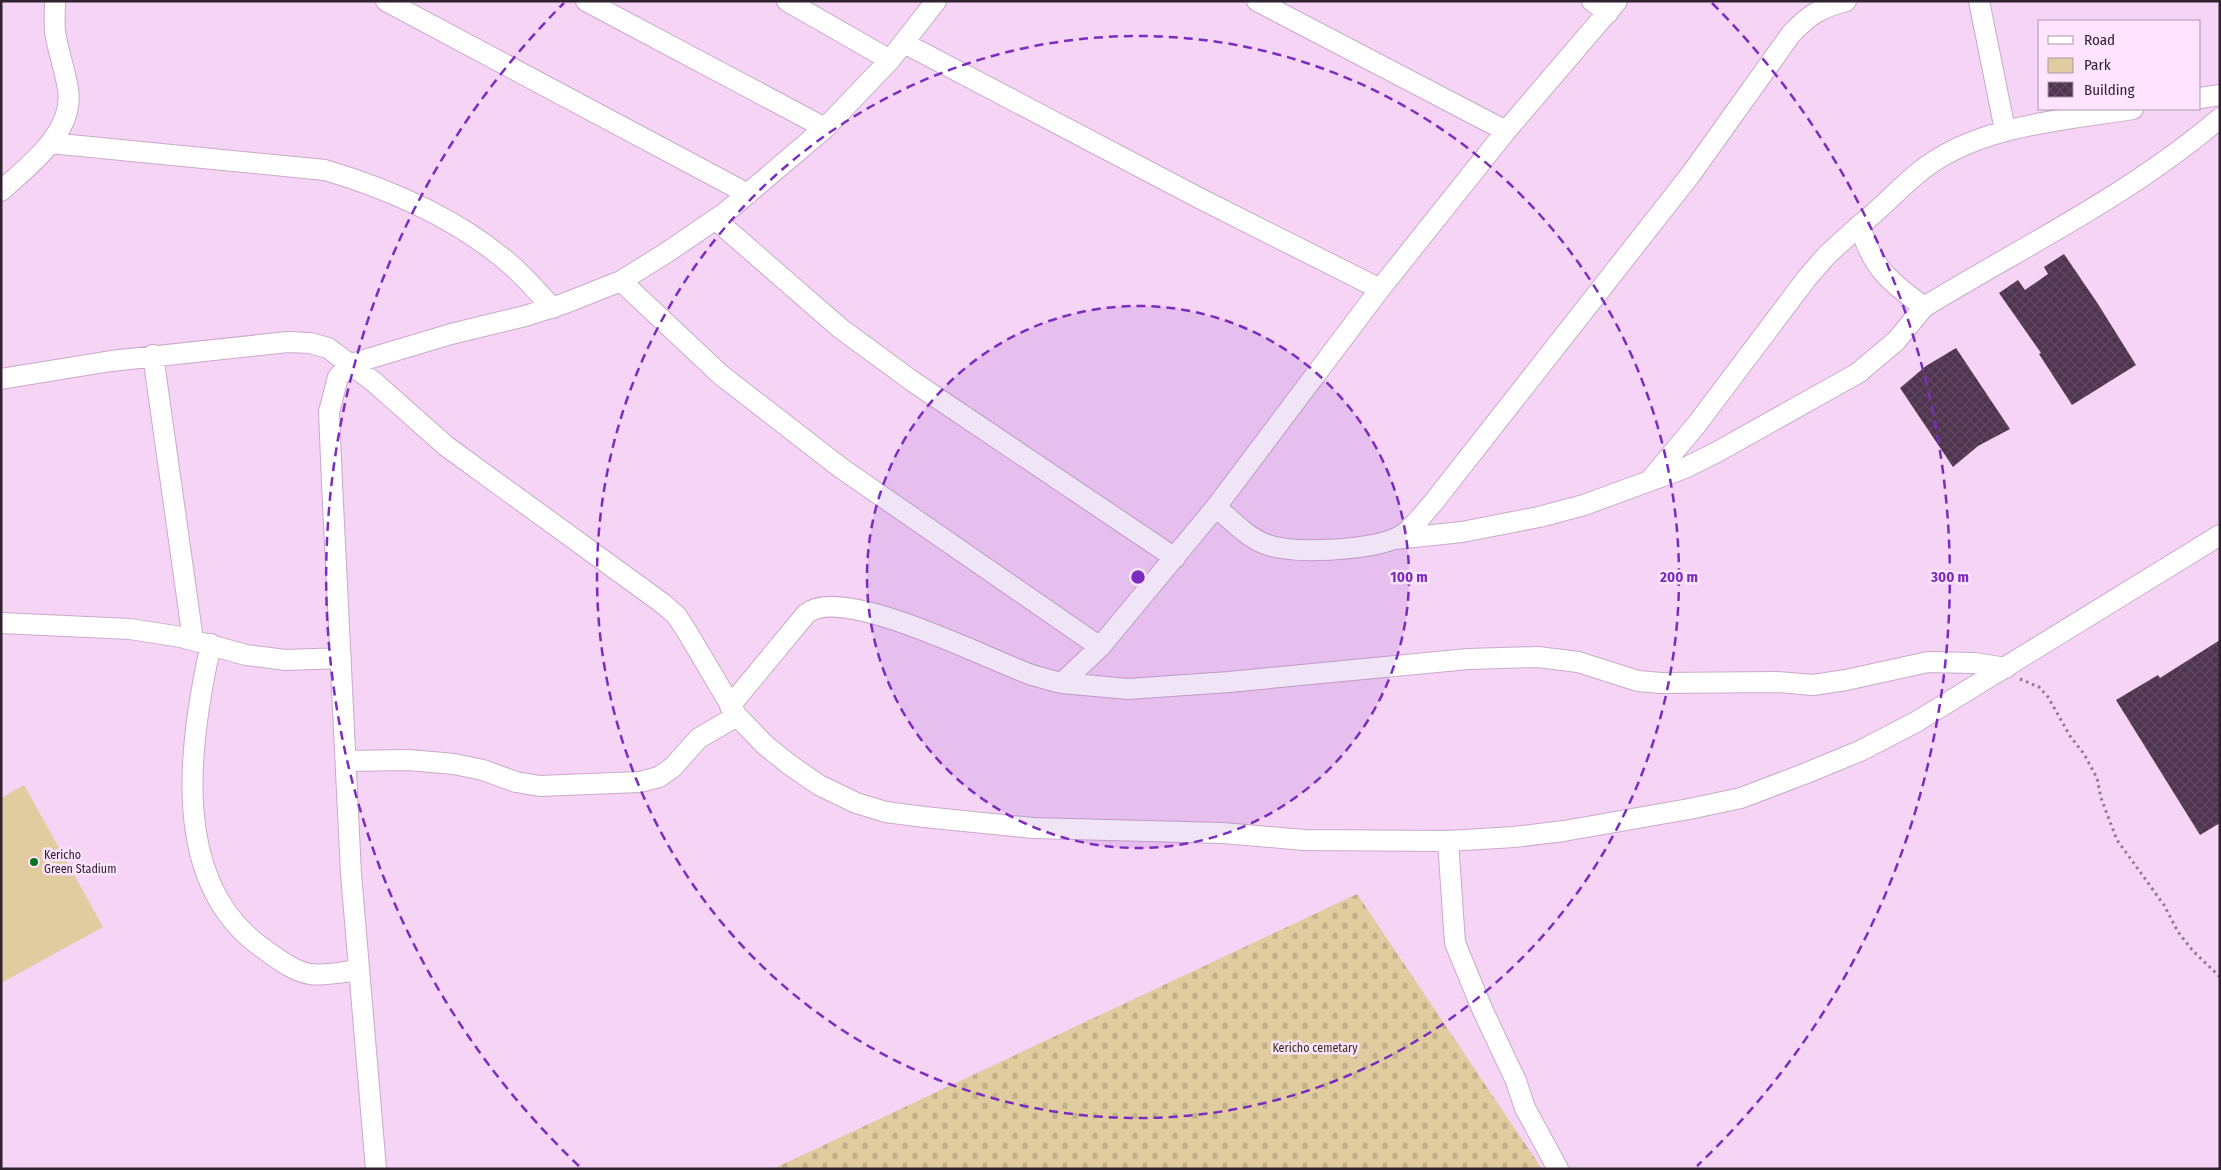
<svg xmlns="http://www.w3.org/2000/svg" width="2221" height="1170" font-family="'Fira Sans Condensed',sans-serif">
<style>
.cemetery{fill:url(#cemetery-stones)}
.park{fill:#e0cc9f}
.building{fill:url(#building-cross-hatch)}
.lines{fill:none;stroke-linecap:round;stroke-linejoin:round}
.minor-casing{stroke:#caaaca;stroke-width:22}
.path{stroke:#8f798f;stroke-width:3;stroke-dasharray:2.5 4;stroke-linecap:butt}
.minor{stroke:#fff;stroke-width:20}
.ring{fill:none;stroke:#7b2cbf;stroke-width:2.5;stroke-dasharray:9 6}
.poi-dot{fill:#0a7325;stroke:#fee4fe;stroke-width:2}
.labels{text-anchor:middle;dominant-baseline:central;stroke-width:5;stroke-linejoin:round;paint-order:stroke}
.poi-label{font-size:12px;fill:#2f232f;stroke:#fee4fe;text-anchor:start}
.park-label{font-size:12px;fill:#392d12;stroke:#fee4fe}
.centre{fill:#7b2cbf;stroke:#fee4fe;stroke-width:2.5}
.ring-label{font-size:15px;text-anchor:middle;font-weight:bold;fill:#7b2cbf;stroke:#fee4fe;stroke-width:5;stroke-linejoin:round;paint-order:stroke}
</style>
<defs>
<pattern id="cemetery-stones" width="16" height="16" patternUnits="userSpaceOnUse" patternTransform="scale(1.25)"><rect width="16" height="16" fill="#e0cc9f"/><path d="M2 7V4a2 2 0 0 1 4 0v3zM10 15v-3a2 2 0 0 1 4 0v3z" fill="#c0af89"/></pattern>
<pattern id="building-cross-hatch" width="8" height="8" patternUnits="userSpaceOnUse" patternTransform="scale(1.25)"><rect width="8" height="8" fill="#4e344f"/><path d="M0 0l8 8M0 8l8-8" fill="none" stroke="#5f4960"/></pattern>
</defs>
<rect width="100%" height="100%" fill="#f5d4f5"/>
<path class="cemetery" d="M 1357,894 L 1542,1169 L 773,1169 Z"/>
<path class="park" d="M 24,785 L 103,927 L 1,983 L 1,798 Z"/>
<path class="building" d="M 2064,254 L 2098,304 L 2136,365 L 2072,405 L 2039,354 L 2041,353 L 1999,293 L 2018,280 L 2025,290 L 2048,274 L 2044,267 Z
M 1956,348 L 2010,429 L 1978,446 L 1953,467 L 1900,388 L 1926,366 Z
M 2220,640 L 2220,823 L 2200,835 L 2116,700 L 2158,675 L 2160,678 Z"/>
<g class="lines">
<g class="minor-casing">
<path id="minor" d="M 386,1 L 748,194
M 586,1 L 825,128
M 787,1 L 890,60
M 1257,1 L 1506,131
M 1592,1 L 1608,13
M 1617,1 L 1506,131 L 1380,289 L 1216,507 C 1231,520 1247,537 1265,544 C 1293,555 1365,550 1394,539 C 1409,534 1422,515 1433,503 L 1691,174 L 1791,34 C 1809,15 1820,8 1846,1
M 1979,1 L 2005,130
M 904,43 L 1201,199 L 1380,289
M 2200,98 L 2220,95
M 2133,109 C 2064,120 1980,125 1923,169 C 1901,186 1882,208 1860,225 C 1871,267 1891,283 1924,307 C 2024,246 2130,195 2220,118
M 50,143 L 325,170 C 389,189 452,216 504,259 C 522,273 537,292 553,308
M 1,191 C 29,165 75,132 68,89 C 65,70 58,51 55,32 C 54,22 55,11 55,1
M 716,220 L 840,328 L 912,381 L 1175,558
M 621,281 L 721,375 L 841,468 L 1100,647
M 153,355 L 193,640
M 1,379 L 111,361 L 288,342 L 310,343 L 328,348 L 374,382 L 446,446 L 662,603 L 676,615 L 686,630 L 737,716 L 765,745 L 790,765 L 819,785 L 856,803 L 886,812 L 924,817 L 1033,828 L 1223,833 L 1304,840 L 1448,841 L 1514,837 L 1564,831 L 1689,809 L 1741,798 L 1804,774 L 1860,751 L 1916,722 L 2220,535
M 1651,479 L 1697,424 L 1807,278 L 1827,255 L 1860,225
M 1395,539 L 1462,532 L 1539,517 L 1584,505 L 1685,468 L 1717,452 L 1858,373 L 1896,341 L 1924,307
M 1,623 L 130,629 L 181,637 L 246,655 L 286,660 L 341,658
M 211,644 C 189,742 168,883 264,949 C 278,959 293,971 310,974 C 326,976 344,972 359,970
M 1062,683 L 1128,689 L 1229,682 L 1468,659 L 1538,657 L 1578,662 L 1638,681 L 1661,683 L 1777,682 L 1813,685 L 1846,680 L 1928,662 L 1974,663 L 2006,668
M 730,706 L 806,614 C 841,583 991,661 1032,675 C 1042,678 1052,681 1062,683 L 1100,647 L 1216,507
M 346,761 L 409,760 L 454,764 L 483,770 L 516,782 L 540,786 L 640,782 L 659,777 L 673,767 L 699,738 L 737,716
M 1448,841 L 1455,943 L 1483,1011 L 1516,1081 L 1525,1108 L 1558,1169
M 376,1169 L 351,874 L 332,483 L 329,412 L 338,377 L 351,364 L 451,334 L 525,316 L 563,304 L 621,281 L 666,253 L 726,212 L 825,128 L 890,60 L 936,1"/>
</g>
<path class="path" d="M 2020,679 L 2039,687 L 2048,697 L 2070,736 L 2084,754 L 2097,778 L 2101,798 L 2117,840 L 2164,905 L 2178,932 L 2193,951 L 2220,977"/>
<use href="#minor" class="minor"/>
</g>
<circle cx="1138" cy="577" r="271" fill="#7b2cbf" fill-opacity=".12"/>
<g class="ring">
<circle cx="1138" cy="577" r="271"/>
<circle cx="1138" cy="577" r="541"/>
<path d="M579 1166A812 812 0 0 1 564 3M1712 3A812 812 0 0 1 1697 1166"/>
</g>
<circle class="poi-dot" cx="34" cy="862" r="5"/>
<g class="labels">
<g class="poi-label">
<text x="44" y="855">Kericho<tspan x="44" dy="14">Green Stadium</tspan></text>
</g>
<g class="park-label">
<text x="1315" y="1048">Kericho cemetary</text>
</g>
</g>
<circle cx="1138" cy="577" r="8" class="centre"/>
<g class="ring-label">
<text x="1409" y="582">100 m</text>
<text x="1679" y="582">200 m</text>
<text x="1950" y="582">300 m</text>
</g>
<rect width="2221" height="1170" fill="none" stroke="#2f232f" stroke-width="5"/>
<rect x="2038" y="20" width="162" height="90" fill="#fee4fe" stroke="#ab97ab"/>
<rect x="2048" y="36" width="25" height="8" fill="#ffffff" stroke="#ab97ab"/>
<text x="2084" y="45" font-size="15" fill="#2f232f">Road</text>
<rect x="2048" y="58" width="25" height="15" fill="#e0cc9f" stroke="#ab97ab"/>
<text x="2084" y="70" font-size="15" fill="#2f232f">Park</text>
<rect x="2048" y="82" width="25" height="15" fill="url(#building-cross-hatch)" stroke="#ab97ab"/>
<text x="2084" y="95" font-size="15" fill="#2f232f">Building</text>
</svg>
